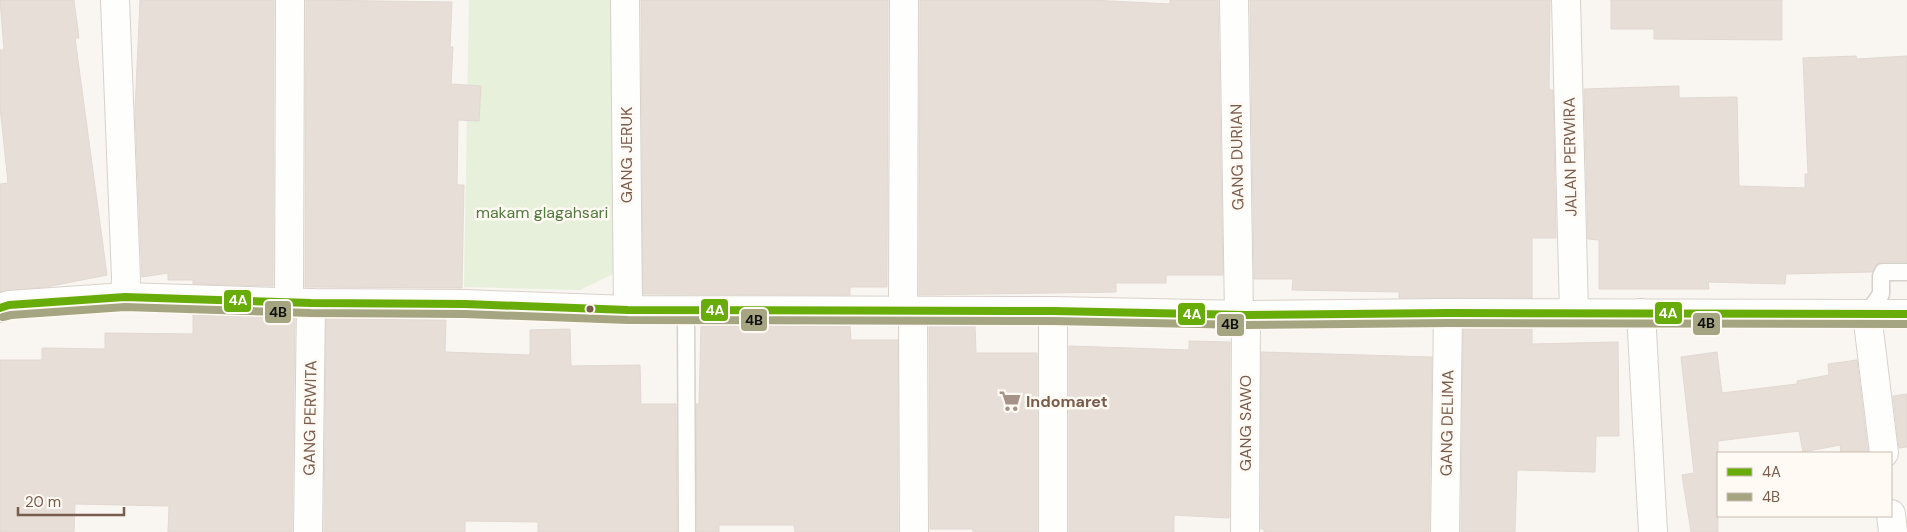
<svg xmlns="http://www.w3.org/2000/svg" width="1907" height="532" font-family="'DM Sans',sans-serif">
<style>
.green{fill:#e7f0db}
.building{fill:#e6ded7;stroke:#e2d8d2}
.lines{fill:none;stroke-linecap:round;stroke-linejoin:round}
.lane-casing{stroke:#d7d1cb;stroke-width:19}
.street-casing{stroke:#d7d1cb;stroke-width:30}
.secondary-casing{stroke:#d9d2cb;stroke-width:30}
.lane{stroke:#fefefd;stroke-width:16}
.street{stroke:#fefefd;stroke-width:28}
.secondary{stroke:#fefefd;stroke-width:28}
.bus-1-casing{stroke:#fffaf3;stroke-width:11}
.bus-2-casing{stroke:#fffaf3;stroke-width:11}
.bus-1{stroke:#67ac08;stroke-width:8}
.bus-2{stroke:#a5a582;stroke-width:8}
.bus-dot{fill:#7a5c4d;stroke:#fffaf3;stroke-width:2}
.labels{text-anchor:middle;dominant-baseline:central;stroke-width:5;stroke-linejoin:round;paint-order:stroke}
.street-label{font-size:16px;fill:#7a5c4d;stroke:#fffaf3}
.park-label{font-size:16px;fill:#537a41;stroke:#fffaf3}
.poi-label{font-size:16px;font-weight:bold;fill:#7a5c4d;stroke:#fffaf3;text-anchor:start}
.line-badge{stroke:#fffaf3;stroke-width:2}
.badge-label{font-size:14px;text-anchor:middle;font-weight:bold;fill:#fff}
.pale-badge-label{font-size:14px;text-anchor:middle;font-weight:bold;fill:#111}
</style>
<rect width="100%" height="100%" fill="#f9f5f0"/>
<path class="green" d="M 469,0 L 614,0 L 619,271 L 580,290 L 464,287 Z"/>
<path class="building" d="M 0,0 L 74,0 L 79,38 L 75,38 L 107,275 L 46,287 L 0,292 L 0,184 L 8,183 L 0,107 L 0,50 L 4,50 Z
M 140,0 L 274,0 L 273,286 L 193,284 L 193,280 L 168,280 L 168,273 L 142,277 L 135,111 Z
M 306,0 L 452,2 L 450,47 L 453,47 L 451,84 L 481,86 L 479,121 L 458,120 L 457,185 L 464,185 L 462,288 L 305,287 Z
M 641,0 L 888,0 L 887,287 L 850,287 L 850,295 L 643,294 Z
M 920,0 L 1091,0 L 1170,4 L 1170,0 L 1218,0 L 1223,275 L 1166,275 L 1166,283 L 1116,283 L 1116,292 L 919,295 Z
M 1250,0 L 1550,0 L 1549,90 L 1553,90 L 1556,238 L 1532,238 L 1532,298 L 1399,298 L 1399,292 L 1292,290 L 1293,279 L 1254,279 Z
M 1611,0 L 1782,0 L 1782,40 L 1654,39 L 1654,29 L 1611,29 Z
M 1856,56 L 1857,59 L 1907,56 L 1907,262 L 1882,262 L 1877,264 L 1872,272 L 1786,274 L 1785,284 L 1708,282 L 1709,289 L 1599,289 L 1599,240 L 1588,239 L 1584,89 L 1679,86 L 1679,98 L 1737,97 L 1739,186 L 1805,188 L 1805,174 L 1808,174 L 1803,58 Z
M 193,315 L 295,318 L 292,532 L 168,532 L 169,506 L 75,504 L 74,532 L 0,532 L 0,360 L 42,360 L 42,348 L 105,349 L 105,333 L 193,334 Z
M 326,319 L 446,320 L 445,352 L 530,355 L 530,330 L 570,329 L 571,366 L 640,365 L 641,404 L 676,404 L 677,532 L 538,532 L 538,522 L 465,521 L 465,532 L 324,532 Z
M 701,326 L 850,326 L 851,340 L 898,340 L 898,532 L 795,532 L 794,525 L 719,525 L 719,532 L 697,532 L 696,404 L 699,404 Z
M 929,326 L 975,326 L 976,353 L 1037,353 L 1037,532 L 973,532 L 973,529 L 930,529 Z
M 1463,329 L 1532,329 L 1532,344 L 1618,342 L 1619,436 L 1596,436 L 1595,472 L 1517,470 L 1515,532 L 1461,532 Z
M 1189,341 L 1230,342 L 1229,518 L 1174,515 L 1174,532 L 1069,532 L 1069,346 L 1189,350 Z
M 1261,352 L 1432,357 L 1429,532 L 1264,532 L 1264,529 L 1261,529 Z
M 1717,352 L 1722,393 L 1797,384 L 1797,381 L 1829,375 L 1828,364 L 1857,360 L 1868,453 L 1841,453 L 1840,445 L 1803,452 L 1799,431 L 1718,441 L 1718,532 L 1691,532 L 1682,475 L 1694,473 L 1681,357 Z
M 1907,394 L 1907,447 L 1899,448 L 1893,396 Z"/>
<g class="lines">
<g class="lane-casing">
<path id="lane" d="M 686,309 L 687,532
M 1867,314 L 1881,294 L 1881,276 L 1883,272 L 1907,272"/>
</g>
<g class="street-casing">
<path id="street" d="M 115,0 L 126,278 L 125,297
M 625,0 L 628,310
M 1234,0 L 1239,315
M 1566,0 L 1574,313
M 289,303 L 290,0
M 903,311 L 904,0
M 1053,311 L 1053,532
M 913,312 L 914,532
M 1641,313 L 1653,532
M 1867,314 L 1884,453
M 1891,514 L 1893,532
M 308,532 L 311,303
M 1245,532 L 1246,315
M 1445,532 L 1448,313"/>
</g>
<g class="secondary-casing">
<path id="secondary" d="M 0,308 L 9,305 L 125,297 L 311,303 L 465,304 L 628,310 L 1053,311 L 1246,315 L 1448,313 L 1907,314"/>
</g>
<use href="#lane" class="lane"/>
<use href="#street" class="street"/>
<use href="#secondary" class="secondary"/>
<g class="bus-1-casing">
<path id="bus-1" d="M 0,308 L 9,305 L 125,297 L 311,303 L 465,304 L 628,310 L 1053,311 L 1246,315 L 1448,313 L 1907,314"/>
</g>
<g class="bus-2-casing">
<path id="bus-2" d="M 3,317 L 11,315 L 125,307 L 311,313 L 465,314 L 628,320 L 1053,321 L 1246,325 L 1448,323 L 1907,324"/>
</g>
<use href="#bus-1" class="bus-1"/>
<use href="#bus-2" class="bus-2"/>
</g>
<defs>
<g id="supermarket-bare" transform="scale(1.725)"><path d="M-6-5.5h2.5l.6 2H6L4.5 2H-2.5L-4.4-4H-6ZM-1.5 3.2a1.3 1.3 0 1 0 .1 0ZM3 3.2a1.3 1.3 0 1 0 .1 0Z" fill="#a69286" stroke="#fffaf3" stroke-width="2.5" paint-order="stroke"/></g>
</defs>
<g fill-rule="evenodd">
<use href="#supermarket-bare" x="1010" y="401"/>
</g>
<circle class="bus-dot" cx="590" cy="309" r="4.5"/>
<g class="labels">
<g class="street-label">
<text transform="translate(626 155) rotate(-90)">GANG JERUK</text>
<text transform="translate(1237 157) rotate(-91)">GANG DURIAN</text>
<text transform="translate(1570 157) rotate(-91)">JALAN PERWIRA</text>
<text transform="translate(310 418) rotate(-89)">GANG PERWITA</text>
<text transform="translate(1245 423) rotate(-90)">GANG SAWO</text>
<text transform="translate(1447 423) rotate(-89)">GANG DELIMA</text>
</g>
<g class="park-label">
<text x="542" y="212">makam glagahsari</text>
</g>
<g class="poi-label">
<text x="1026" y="401">Indomaret</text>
</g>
</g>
<g class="line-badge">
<rect x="223" y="289" width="29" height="24" rx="5" fill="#67ac08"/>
<rect x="700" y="298" width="29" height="24" rx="5" fill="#67ac08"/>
<rect x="264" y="300" width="28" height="24" rx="5" fill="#a5a582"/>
<rect x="1654" y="301" width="29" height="24" rx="5" fill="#67ac08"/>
<rect x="1177" y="302" width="29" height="24" rx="5" fill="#67ac08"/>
<rect x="740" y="308" width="28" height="24" rx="5" fill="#a5a582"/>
<rect x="1692" y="312" width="29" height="24" rx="5" fill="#a5a582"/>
<rect x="1216" y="313" width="29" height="24" rx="5" fill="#a5a582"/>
</g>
<g class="badge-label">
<text x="238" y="305">4A</text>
<text x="715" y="315">4A</text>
<text x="1668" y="318">4A</text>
<text x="1192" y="319">4A</text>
</g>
<g class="pale-badge-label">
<text x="278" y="317">4B</text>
<text x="754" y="325">4B</text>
<text x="1706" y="328">4B</text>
<text x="1230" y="329">4B</text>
</g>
<rect x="1717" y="452" width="175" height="65" fill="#fffaf3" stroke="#cabbb1"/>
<rect x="1727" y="468" width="25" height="8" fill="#67ac08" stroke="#cabbb1"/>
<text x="1762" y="477" font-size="15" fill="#7a5c4d">4A</text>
<rect x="1727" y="493" width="25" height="8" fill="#a5a582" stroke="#cabbb1"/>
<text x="1762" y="502" font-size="15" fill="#7a5c4d">4B</text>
<path d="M18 507v8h106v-8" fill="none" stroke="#7a5c4d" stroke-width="2.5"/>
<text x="25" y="507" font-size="15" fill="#7a5c4d" stroke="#fffaf3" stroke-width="4" paint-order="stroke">20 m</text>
</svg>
